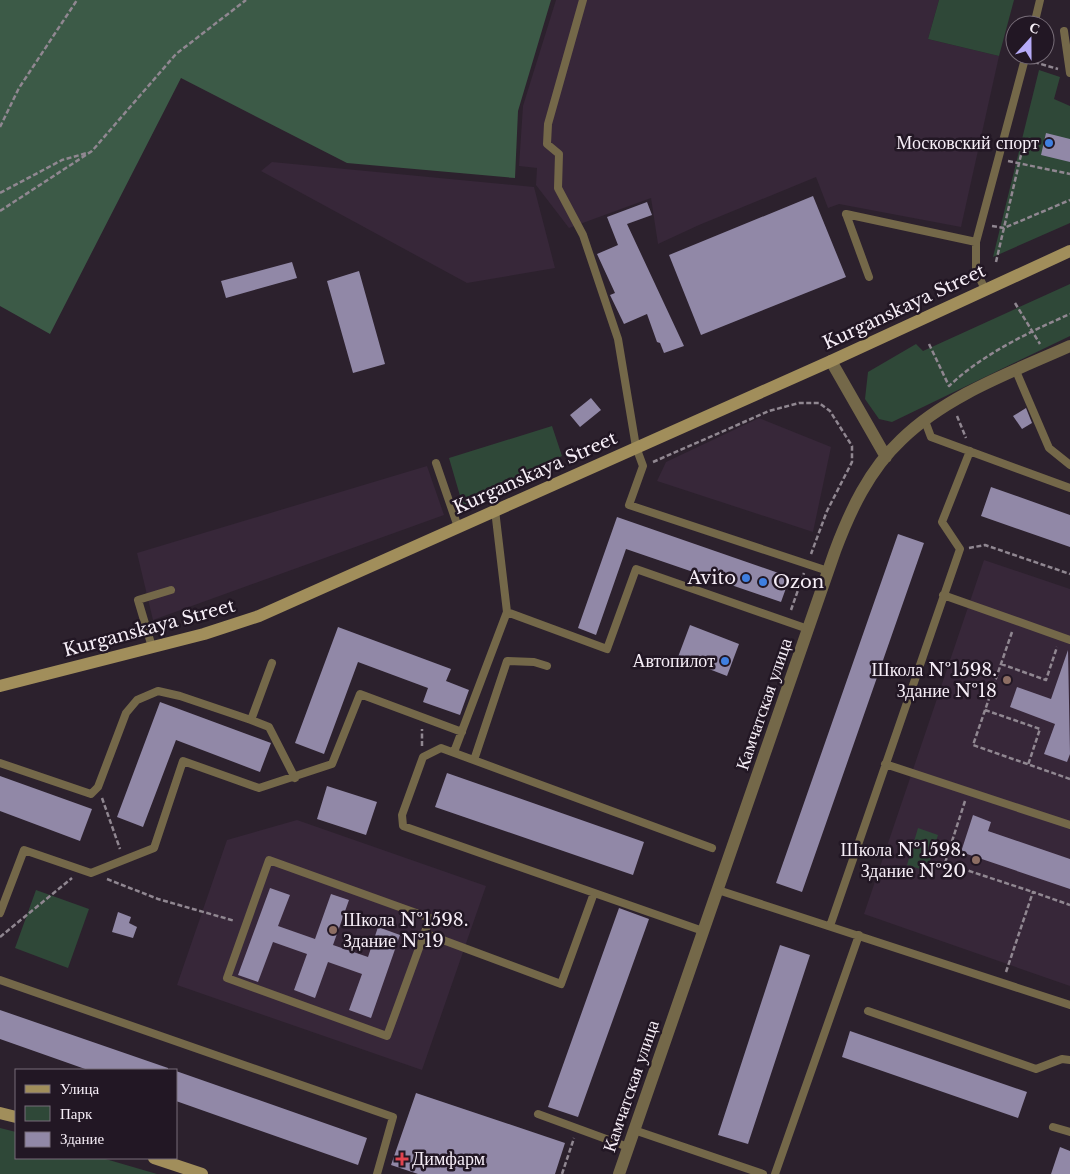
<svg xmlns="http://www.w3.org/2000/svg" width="1070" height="1174" font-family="'Libre Baskerville',serif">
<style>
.built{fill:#372739}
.green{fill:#2f4838}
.forest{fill:#3c5a47}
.building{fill:#9188a7}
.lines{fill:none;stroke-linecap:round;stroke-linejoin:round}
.path{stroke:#908791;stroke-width:2.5;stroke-dasharray:5 2.5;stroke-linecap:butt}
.lane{stroke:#746849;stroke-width:8}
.street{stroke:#746849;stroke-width:12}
.secondary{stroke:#a18e5b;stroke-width:12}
.shop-dot{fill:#3f7fe0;stroke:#221724;stroke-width:2}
.education-dot{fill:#8d6e63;stroke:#221724;stroke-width:2}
.health-dot{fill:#e0444e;stroke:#221724;stroke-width:2}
.labels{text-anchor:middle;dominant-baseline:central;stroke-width:5;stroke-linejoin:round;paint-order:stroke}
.poi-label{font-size:18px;fill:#f6eef7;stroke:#221724;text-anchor:end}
.street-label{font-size:18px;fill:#f6eef7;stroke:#221724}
</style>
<rect width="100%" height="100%" fill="#2c212d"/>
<path class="built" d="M 556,0 L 939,0 L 928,39 L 999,56 L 961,227 L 839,204 L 828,208 L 816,177 L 699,225 L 658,244 L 651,198 L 569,228 L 536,185 L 537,168 L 519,166 L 523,106 Z
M 272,162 L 534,187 L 555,268 L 467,283 L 261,171 Z
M 759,418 L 831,447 L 813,532 L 657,481 L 666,462 Z
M 427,466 L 444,515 L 153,620 L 137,553 Z
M 984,560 L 1070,589 L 1070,986 L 864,914 Z
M 297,820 L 486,886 L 422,1070 L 177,985 L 227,840 Z"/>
<path class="green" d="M 939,0 L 1014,0 L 999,56 L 928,39 Z
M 1039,70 L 1060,77 L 1054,99 L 1070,106 L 1070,223 L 993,257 Z
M 1070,284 L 1070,336 L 892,422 L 879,419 L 865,399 L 868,372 L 916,344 L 923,351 Z
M 552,426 L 562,456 L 463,506 L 449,458 Z
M 918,828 L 938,835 L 927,871 L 907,865 Z
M 36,890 L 89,909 L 68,968 L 15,948 Z
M 0,1128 L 16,1132 L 16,1158 L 102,1158 L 157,1174 L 0,1174 Z"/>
<path class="forest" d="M 0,0 L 551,0 L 518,111 L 515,178 L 347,163 L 181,78 L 50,334 L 0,306 Z"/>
<path class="building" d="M 1046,133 L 1070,139 L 1070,162 L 1041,155 Z
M 813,196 L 846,277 L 701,335 L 669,255 Z
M 647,202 L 652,215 L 627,224 L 684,346 L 664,353 L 660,343 L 657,342 L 647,314 L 624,324 L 610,295 L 615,293 L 597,254 L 618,245 L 607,217 Z
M 292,262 L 297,278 L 226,298 L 221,281 Z
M 359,271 L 385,364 L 353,373 L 327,281 Z
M 591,398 L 601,410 L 580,427 L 570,415 Z
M 1026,408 L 1032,423 L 1022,429 L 1013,416 Z
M 991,487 L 1070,515 L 1070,547 L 981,516 Z
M 617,517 L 790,577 L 781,602 L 626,549 L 596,635 L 578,628 Z
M 898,534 L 924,543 L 802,892 L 776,883 Z
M 690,625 L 739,644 L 727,676 L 678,657 Z
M 338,627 L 451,669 L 446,681 L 469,690 L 460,715 L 423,702 L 428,688 L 358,662 L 324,754 L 295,743 Z
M 1068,650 L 1070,754 L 1067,762 L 1044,754 L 1055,724 L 1010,707 L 1017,687 L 1051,699 Z
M 160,702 L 271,743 L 260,772 L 176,740 L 143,827 L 117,817 Z
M 447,773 L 644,842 L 633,875 L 435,807 Z
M 0,776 L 92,809 L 80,841 L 0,811 Z
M 327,786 L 377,802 L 366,835 L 317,819 Z
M 973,815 L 991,822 L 988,831 L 1070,859 L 1070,889 L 961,852 Z
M 270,888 L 290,895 L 278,926 L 315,939 L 331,894 L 349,900 L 333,945 L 368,957 L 378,927 L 400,935 L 371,1018 L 349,1010 L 362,974 L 328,962 L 315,998 L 294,990 L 307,954 L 273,942 L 258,982 L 238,975 Z
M 619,908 L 649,919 L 578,1117 L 548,1107 Z
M 118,912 L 131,917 L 129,923 L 137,927 L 133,938 L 112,932 Z
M 780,945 L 810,955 L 748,1144 L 718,1135 Z
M 0,1010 L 168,1068 L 168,1070 L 88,1070 L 0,1039 Z
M 850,1031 L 1027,1092 L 1018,1118 L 842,1057 Z
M 176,1071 L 367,1138 L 358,1165 L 176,1101 Z
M 416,1093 L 565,1143 L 555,1174 L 418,1174 L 391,1165 Z
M 1060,1147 L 1070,1151 L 1070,1174 L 1051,1174 Z"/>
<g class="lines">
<path class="path" d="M 1034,62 L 1058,69
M 0,127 L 19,88 L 77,0
M 1008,161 L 1070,174
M 0,193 L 62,160 L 87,153
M 0,211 L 92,151 L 176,54 L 246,0
M 992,226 L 1004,228 L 1070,200
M 996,262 L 1024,142 L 1037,145
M 1015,303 L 1040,344
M 929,344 L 949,386 C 983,354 1027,333 1070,314
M 957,416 L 966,438
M 653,462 L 769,411 L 799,403 L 819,403 L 830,411 L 852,446 L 852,462 L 827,511 L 811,554
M 969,548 L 985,545 L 1070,574
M 791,610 L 804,573
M 1012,632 L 973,745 L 1070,779
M 1001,664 L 1046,680 L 1057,647
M 985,710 L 1040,729 L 1028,765
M 422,746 L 422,729
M 102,798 L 120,849
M 965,801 L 945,863 L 1033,892
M 107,879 L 158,899 L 235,921
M 0,937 L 72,878
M 1006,972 L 1033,892 L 1070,905
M 562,1174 L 574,1138"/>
<path class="lane" d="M 583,0 L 548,124 L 547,144 L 559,154 L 558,188 L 583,235 L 618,339 L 636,447 L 643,466 L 629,505 L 828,571
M 1034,25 L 1040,0
M 1064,31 L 1070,73
M 846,214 L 976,242
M 846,214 L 869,277
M 985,289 L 976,271 L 976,242 L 1026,55
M 1016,371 L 1049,448 L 1070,465
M 925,421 L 931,437 L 1070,488
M 436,463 L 458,527
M 943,595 L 1070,640
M 507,612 L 607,649 L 636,569 L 808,629
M 152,647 L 138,600 L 171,590
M 251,720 L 269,727 L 295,778
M 454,752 L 507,612 L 495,510
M 474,760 L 507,661 L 534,662 L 547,666
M 0,763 L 91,794 L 98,787 L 126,713 L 137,700 L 158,691 L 180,696 L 251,720 L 272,663
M 885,764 L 1070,825
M 269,860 L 430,918 L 387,1036 L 227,978 Z
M 718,890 L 1070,1005
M 0,913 L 24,850 L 91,873 L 154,848 L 183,761 L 259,788 L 332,764 L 360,694 L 462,732
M 830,926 L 960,549 L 942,522 L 970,451
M 703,931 L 403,826 L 402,815 L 423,757 L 441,748 L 712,848
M 424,933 L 561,984 L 594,893
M 0,980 L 393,1117 L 377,1174
M 868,1011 L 1036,1069 L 1062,1059 L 1070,1060
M 538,1114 L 628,1147
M 1053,1127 L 1070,1132
M 634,1130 L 763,1174
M 775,1174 L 859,935"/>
<path class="street" d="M 831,361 L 886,457
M 619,1174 L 835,551 C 850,511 869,470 901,440 C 947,395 1012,372 1070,346"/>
<path class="secondary" d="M 0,686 L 204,634 L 259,616 L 831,361 L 1070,251
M 0,1113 L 16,1117
M 154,1158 L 202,1174"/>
</g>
<g class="shop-dot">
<circle cx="1049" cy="143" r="5"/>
<circle cx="746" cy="578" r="5"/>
<circle cx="763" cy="582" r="5"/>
<circle cx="725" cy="661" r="5"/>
</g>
<g class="education-dot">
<circle cx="1007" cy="680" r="5"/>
<circle cx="976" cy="860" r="5"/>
<circle cx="333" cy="930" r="5"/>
</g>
<path class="health-dot" d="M399.5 1151.5h5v5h5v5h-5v5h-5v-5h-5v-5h5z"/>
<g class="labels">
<g class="poi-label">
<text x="1039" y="143">Московский спорт</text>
<text x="736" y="578">Avito</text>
<text x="773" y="582" text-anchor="start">Ozon</text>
<text x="715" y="661">Автопилот</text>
<text x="997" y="670">Школа №1598.<tspan x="997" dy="21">Здание №18</tspan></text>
<text x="966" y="850">Школа №1598.<tspan x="966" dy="21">Здание №20</tspan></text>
<text x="343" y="920" text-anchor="start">Школа №1598.<tspan x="343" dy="21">Здание №19</tspan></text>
<text x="412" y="1159" text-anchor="start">Димфарм</text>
</g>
<g class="street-label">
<text transform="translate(904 307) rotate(-25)">Kurganskaya Street</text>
<text transform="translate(535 473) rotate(-24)">Kurganskaya Street</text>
<text transform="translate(149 628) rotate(-15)">Kurganskaya Street</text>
<text transform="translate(764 704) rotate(-71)">Камчатская улица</text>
<text transform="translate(631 1086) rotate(-71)">Камчатская улица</text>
</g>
</g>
<rect x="15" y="1069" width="162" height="90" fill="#221724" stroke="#776d78"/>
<rect x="25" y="1085" width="25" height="8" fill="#a18e5b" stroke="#776d78"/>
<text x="60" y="1094" font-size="15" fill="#f6eef7">Улица</text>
<rect x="25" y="1106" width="25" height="15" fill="#2f4838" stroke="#776d78"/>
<text x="60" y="1119" font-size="15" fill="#f6eef7">Парк</text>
<rect x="25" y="1132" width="25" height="15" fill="#9188a7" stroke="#776d78"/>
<text x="60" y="1144" font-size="15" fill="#f6eef7">Здание</text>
<g transform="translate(1030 40) rotate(21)"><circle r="24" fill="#221724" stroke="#776d78"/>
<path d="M0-4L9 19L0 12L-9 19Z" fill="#b7abf8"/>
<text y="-8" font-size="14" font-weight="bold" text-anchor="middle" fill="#f6eef7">С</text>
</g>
</svg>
